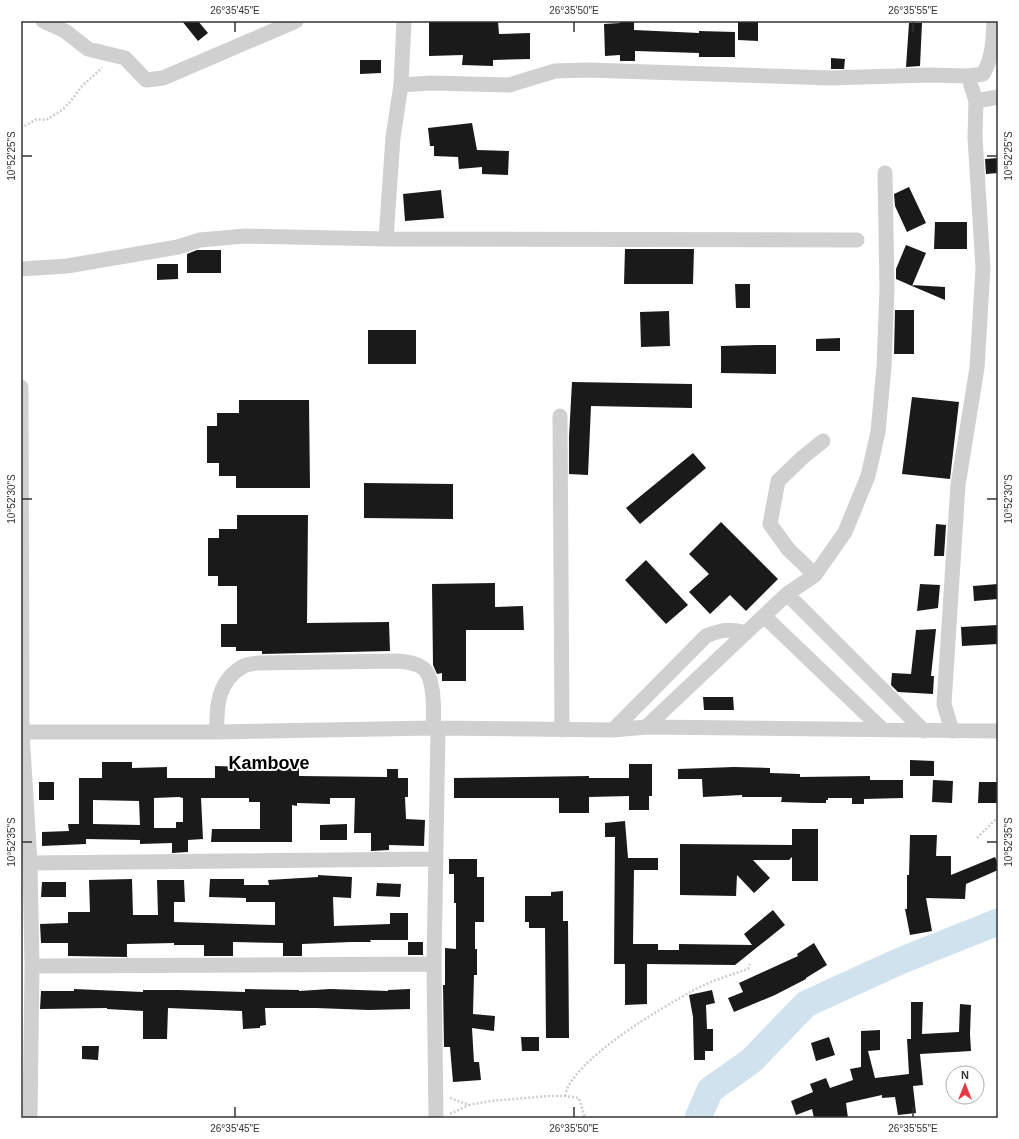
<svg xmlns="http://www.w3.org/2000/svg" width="1019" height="1139" font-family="Arial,sans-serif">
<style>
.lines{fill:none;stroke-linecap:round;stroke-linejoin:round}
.river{stroke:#cfe2ee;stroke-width:27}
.building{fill:#1a1a1a;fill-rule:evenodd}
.path{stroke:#cdcdcd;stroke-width:2.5;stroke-dasharray:2 2;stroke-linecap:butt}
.minor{stroke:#d0d0d0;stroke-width:15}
.ticks{fill:none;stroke:#333;stroke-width:1.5}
.labels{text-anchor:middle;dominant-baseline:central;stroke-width:4;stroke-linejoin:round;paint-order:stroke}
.town-label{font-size:18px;font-weight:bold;fill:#000;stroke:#fff}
.neatline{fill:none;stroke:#333;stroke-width:1.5}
.ticks-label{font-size:10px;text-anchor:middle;fill:#333}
</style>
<rect width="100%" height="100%" fill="#fff"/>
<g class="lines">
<path class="river" d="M 698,1118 L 710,1090 L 751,1061 L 806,1004 L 900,961 L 998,922"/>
</g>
<path class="building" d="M 182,21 L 198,21 L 208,33 L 198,41 Z
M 429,21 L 498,21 L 499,34 L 530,33 L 530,59 L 493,60 L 493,66 L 462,65 L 463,55 L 429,56 Z
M 620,21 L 634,21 L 634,30 L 699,33 L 699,31 L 735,32 L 735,57 L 699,57 L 699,53 L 635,51 L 635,61 L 620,61 L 620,55 L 605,56 L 604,24 L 620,23 Z
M 738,21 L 758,21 L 758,41 L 738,40 Z
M 909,23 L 922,23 L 920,66 L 906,67 Z
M 831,58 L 845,59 L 844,69 L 831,69 Z
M 360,60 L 381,60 L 381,73 L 360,74 Z
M 472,123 L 477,150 L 509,151 L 508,175 L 482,174 L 482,167 L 459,169 L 458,157 L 434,156 L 434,146 L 430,146 L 428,128 Z
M 998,158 L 998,173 L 986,174 L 985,159 Z
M 909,187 L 926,223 L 907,232 L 895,206 L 894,194 Z
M 441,190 L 444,218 L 405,221 L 403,194 Z
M 935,222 L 967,222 L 967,249 L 934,249 Z
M 906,245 L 926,253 L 912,286 L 896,279 L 896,269 Z
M 625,249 L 694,249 L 693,284 L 624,284 Z
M 197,250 L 221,250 L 221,273 L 187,273 L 187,254 Z
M 157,264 L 178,264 L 178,279 L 157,280 Z
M 735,284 L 750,284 L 750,308 L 736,308 Z
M 912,285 L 945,287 L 945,300 L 912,286 Z
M 895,310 L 914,310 L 914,354 L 894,354 Z
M 669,311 L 670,346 L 641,347 L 640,312 Z
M 368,330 L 416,330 L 416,364 L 368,364 Z
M 840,338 L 840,351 L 816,351 L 816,339 Z
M 757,345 L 776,345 L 776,374 L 721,373 L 721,346 Z
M 572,382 L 692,384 L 692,408 L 591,406 L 588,475 L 569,474 L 569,437 Z
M 912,397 L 959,402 L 950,479 L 902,474 Z
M 239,400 L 309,400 L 310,488 L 236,488 L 236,476 L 219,476 L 219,463 L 207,463 L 207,426 L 217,426 L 217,413 L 239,413 Z
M 693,453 L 706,468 L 640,524 L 626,508 Z
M 364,483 L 453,484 L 453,519 L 364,518 Z
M 237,515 L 308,515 L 307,623 L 389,622 L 390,651 L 262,654 L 262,651 L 236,651 L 236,647 L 221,647 L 221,624 L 237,624 L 237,586 L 218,586 L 218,576 L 208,576 L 208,538 L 219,538 L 219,529 L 237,529 Z
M 721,522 L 778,579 L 746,611 L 730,595 L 710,614 L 689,592 L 709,574 L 689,554 Z
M 936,524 L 946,525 L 944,556 L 934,556 Z
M 646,560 L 688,605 L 666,624 L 625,580 Z
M 495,583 L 495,607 L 523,606 L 524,630 L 466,630 L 466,681 L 442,681 L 442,673 L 437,674 L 433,665 L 432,584 Z
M 920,584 L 940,585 L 938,608 L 917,611 Z
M 998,584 L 998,599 L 974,601 L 973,586 Z
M 998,625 L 998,644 L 962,646 L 961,627 Z
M 936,629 L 931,676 L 934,676 L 933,694 L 898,692 L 891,685 L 892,673 L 911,674 L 916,630 Z
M 703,697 L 733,697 L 734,710 L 704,710 Z
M 910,760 L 934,761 L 934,776 L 910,776 Z
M 102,762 L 132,762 L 132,768 L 167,767 L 167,778 L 215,778 L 215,766 L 249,767 L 249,764 L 265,764 L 265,766 L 299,768 L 299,776 L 387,777 L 387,769 L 398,769 L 398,778 L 408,778 L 408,797 L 405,797 L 406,819 L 425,820 L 424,846 L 389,845 L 389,850 L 371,851 L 371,833 L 354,833 L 355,798 L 330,798 L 330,804 L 297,803 L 297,806 L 292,805 L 292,842 L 211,842 L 212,829 L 260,829 L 260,802 L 249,802 L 249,798 L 201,798 L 203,839 L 188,840 L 188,852 L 172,853 L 172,843 L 140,844 L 140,840 L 86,839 L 86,844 L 42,846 L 42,832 L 69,831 L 68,824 L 79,824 L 79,778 L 102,778 ZM 179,797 L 183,798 L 183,822 L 176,822 L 176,828 L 154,828 L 154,798 ZM 93,800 L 139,801 L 140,825 L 93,824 Z
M 629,764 L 652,764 L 652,796 L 649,796 L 649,810 L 629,810 L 629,796 L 589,797 L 589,813 L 559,813 L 559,798 L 454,798 L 454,778 L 589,776 L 589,778 L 629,778 Z
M 734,767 L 770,768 L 770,773 L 800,774 L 800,777 L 870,776 L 870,780 L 903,780 L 903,798 L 864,799 L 864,804 L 852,804 L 852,798 L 828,798 L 828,800 L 826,800 L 826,803 L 813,803 L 781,802 L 782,797 L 742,797 L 742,795 L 703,797 L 702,779 L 678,779 L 678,769 Z
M 933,780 L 953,781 L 952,803 L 932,802 Z
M 39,782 L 54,782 L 54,800 L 39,800 Z
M 979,782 L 998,782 L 998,803 L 978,803 Z
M 625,821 L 628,858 L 658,858 L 658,870 L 634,870 L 633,944 L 658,944 L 658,950 L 679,950 L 679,944 L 752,945 L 744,934 L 773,910 L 785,925 L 735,965 L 647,964 L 647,1004 L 625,1005 L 625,964 L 614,964 L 615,837 L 605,837 L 605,823 Z
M 347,824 L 347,840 L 320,840 L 320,825 Z
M 792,829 L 818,829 L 818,881 L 792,881 L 792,857 L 789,860 L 753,860 L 770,878 L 754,893 L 737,875 L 736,896 L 680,895 L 680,844 L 792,845 Z
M 910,835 L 937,835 L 936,856 L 951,856 L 951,875 L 995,857 L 998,864 L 998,870 L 966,884 L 965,899 L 926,898 L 932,931 L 910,935 L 905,909 L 907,909 L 907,875 L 909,875 Z
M 449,859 L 477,859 L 477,877 L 484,877 L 484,922 L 475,922 L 475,949 L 477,949 L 477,975 L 474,975 L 473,1014 L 495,1016 L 494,1031 L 472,1028 L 474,1062 L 479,1062 L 481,1080 L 453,1082 L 450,1047 L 444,1047 L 443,985 L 445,985 L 445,948 L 456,949 L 456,903 L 454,903 L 454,874 L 449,874 Z
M 318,875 L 352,877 L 351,898 L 333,897 L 334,926 L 390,924 L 390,913 L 408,913 L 408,940 L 370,940 L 371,942 L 351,942 L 302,944 L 302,956 L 283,956 L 283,943 L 233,942 L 233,956 L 204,956 L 204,945 L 174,945 L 174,943 L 127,944 L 127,957 L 68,956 L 68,943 L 41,943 L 40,924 L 68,923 L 68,912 L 90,912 L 89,880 L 132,879 L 133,915 L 158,915 L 157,880 L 184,880 L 185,902 L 174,902 L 174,922 L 275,925 L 275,902 L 246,902 L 246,898 L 209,897 L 210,879 L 244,879 L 244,885 L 269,885 L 268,880 L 318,877 Z
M 42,882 L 66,882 L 66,897 L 41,897 Z
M 377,883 L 401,884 L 400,897 L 376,896 Z
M 563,891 L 563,921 L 568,921 L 569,1038 L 546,1038 L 545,928 L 529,928 L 529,922 L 525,922 L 525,896 L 551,896 L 551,892 Z
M 408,942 L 423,942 L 423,955 L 408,955 Z
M 814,943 L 827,965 L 806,978 L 806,979 L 775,995 L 734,1012 L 728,998 L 743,992 L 739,983 L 798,956 L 797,954 Z
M 74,989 L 143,992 L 143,990 L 178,990 L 245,992 L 245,989 L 299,990 L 299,991 L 330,989 L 388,991 L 388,990 L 410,989 L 410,1009 L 369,1010 L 316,1008 L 265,1008 L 266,1025 L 260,1026 L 260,1028 L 243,1029 L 242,1011 L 168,1008 L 167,1039 L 143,1039 L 143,1011 L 107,1009 L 107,1008 L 40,1009 L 41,991 L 74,991 Z
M 712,990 L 715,1003 L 706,1005 L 707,1029 L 713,1029 L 713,1051 L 705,1051 L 705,1060 L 694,1060 L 693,1017 L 689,995 Z
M 911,1002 L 923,1002 L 922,1034 L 959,1032 L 960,1004 L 971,1005 L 970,1034 L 971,1051 L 920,1054 L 923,1085 L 913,1086 L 916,1113 L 898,1115 L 895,1097 L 882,1098 L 882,1095 L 846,1103 L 848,1118 L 814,1118 L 812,1109 L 796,1115 L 791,1101 L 813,1092 L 810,1084 L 826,1078 L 830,1088 L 853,1080 L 850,1069 L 861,1067 L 861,1031 L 880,1030 L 880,1050 L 868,1051 L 875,1078 L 909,1074 L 907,1039 L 911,1039 Z
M 521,1037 L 539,1037 L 539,1051 L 522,1051 Z
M 829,1037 L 835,1055 L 816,1061 L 811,1043 Z
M 82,1046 L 99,1046 L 98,1060 L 82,1059 Z"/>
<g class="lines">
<path class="path" d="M 21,128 L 37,119 L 46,120 L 62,110 L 70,102 L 82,86 L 102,68
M 977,838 L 998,817
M 565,1096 C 566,1092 567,1088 569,1085 C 590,1050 658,1010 694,990 C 711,981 730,975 748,969 L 750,964
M 450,1098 L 469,1105 L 491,1101 L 549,1096 L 565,1096 L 579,1098 L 585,1118
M 450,1114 L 469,1105"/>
<path class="minor" d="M 43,21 L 65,31 L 88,49 L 125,58 L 146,80 L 163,78 L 296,21
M 968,76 L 983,74 C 993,58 993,40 994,21
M 401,85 L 431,83 L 509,85 L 555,71 L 587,70 L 831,78 L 928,75 L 968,76 L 976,101 L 975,137 L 983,268 L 977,368 L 958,485 L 944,704 L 952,731
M 976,101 L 998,97
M 386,239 L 393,137 L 401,85 L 404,21
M 21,269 L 67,266 L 178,247 L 200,240 L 245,236 L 386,239 L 857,240
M 21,387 L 22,732 L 30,863 L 32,966 L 30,1118
M 560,416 L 562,730
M 815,575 L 788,549 L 770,524 L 778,481 L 803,457 L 823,441
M 787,594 L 924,731
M 764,616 L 883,730
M 646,727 L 787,594 L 815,575 L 845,532 L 868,476 L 878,432 L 884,367 L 887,289 L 885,173
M 613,730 L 706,636 C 721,630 729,628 746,633
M 21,732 L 217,732 L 433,728 L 613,730 L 646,727 L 998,731
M 217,732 C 216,707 218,681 242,667 C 246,664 253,664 258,663 L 399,661 C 407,662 416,663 423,668 C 435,677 434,714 433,728
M 30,863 L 435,859
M 32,966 L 434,964
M 436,1118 L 434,964 L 438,728"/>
</g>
<path class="ticks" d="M 235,22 L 235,32M 574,22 L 574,32M 913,22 L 913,32M 22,156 L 32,156M 987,156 L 997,156M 22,499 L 32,499M 987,499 L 997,499M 22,842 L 32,842M 987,842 L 997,842M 235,1107 L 235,1117M 574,1107 L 574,1117M 913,1107 L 913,1117"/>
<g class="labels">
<g class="town-label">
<text x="269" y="763">Kambove</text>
</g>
</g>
<rect width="1019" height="1139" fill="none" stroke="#ffffff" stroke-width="44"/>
<g transform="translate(965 1085)"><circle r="19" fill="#ffffff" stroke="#adadad"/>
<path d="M0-3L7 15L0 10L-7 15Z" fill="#e63946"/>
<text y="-6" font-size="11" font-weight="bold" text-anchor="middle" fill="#333333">N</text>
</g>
<rect x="22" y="22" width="975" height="1095" class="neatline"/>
<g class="ticks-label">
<text x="235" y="14">26°35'45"E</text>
<text x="574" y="14">26°35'50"E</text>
<text x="913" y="14">26°35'55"E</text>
<text transform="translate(11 156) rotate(-90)" y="4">10°52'25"S</text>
<text transform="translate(1008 156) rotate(-90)" y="4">10°52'25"S</text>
<text transform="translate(11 499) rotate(-90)" y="4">10°52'30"S</text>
<text transform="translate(1008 499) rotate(-90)" y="4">10°52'30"S</text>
<text transform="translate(11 842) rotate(-90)" y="4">10°52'35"S</text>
<text transform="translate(1008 842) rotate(-90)" y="4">10°52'35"S</text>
<text x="235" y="1132">26°35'45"E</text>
<text x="574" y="1132">26°35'50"E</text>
<text x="913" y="1132">26°35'55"E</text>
</g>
</svg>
